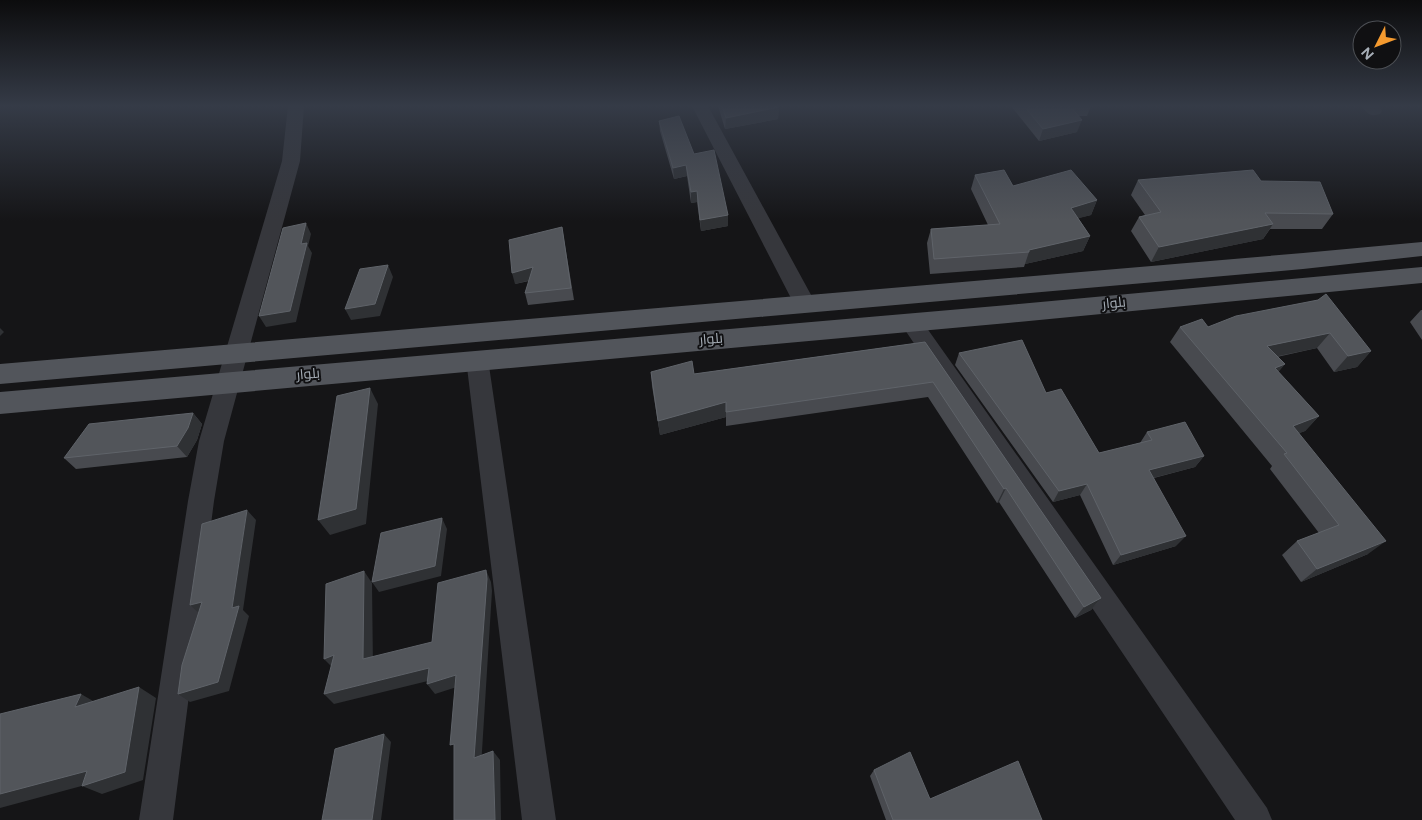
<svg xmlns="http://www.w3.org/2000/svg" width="1422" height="820" font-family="Figtree,Cairo,sans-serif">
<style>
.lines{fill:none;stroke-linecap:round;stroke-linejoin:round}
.street{fill:#36373c;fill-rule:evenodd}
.primary{fill:#52555b;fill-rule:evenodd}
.wall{fill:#484a4f}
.shaded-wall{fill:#2f3134}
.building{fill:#52555a;stroke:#5f6369}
.labels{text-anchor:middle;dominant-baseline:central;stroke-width:4;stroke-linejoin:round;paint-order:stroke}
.street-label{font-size:14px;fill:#a6aeb7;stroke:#101012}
</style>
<rect width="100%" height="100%" fill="#151517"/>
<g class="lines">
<path class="street" d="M 288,106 L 304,106 L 300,161 L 224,441 L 214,501 L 173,820 L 139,820 L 188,501 L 199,441 L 282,161 Z
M 692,106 L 708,106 L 816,304 L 812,309 L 805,311 L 798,309 L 794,304 Z
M 1362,106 L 1378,106 L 1382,111 L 1380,114 C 1370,117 1367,114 1362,106 Z
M 911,314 L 919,317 L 1267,808 L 1272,820 L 1235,820 L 903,327 L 900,322 L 903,317 Z
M 477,351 L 485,353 L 488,359 L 556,820 L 522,820 L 466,359 L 469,353 Z"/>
<path class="primary" d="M 1422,242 L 1422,256 L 1303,269 L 0,384 L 0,364 L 1303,253 Z
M 1422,267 L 1422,283 L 1008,323 L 0,414 L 0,392 L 1008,305 Z"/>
</g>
<path class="wall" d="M 718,106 L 779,106 L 778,119 L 725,129 Z
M 1011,106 L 1091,106 L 1087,116 L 1078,116 L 1077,132 L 1039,141 Z
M 659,121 L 694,154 L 728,215 L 728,226 L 701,231 L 697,202 L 691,203 L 687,176 L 674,179 L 660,131 Z
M 975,175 L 1013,186 L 1097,200 L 1091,215 L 1078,218 L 1090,236 L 1083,251 L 1025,264 L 1024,267 L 930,274 L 927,243 L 931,229 L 988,225 L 971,189 Z
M 1138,180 L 1261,181 L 1333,214 L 1322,229 L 1270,229 L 1263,239 L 1151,262 L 1131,231 L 1139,217 L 1145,215 L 1131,195 Z
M 562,227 L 574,300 L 528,305 L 525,293 L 529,281 L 515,284 Z
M 1318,300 L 1371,351 L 1357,367 L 1334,372 L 1317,348 L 1277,357 L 1285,364 L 1278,372 L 1319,416 L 1305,431 L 1299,433 L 1368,554 L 1301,582 L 1282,555 L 1297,541 L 1319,533 L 1270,469 L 1272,466 L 1170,342 L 1180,327 L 1208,327 Z
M 1421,310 L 1422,310 L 1422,340 L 1410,322 Z
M 925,342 L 1101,598 L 1091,610 L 1075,618 L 999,502 L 997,503 L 928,397 L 726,426 L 726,417 L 660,435 L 652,386 L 651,372 L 694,374 Z
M 959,353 L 1046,393 L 1099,453 L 1140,443 L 1147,432 L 1204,456 L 1195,467 L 1154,478 L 1176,546 L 1113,565 L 1080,495 L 1053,502 L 955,365 Z
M 193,413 L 202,424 L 197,440 L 187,457 L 76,469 L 64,458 Z
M 874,770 L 930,799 L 1042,820 L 886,820 L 870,776 Z"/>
<path class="shaded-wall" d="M 779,107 L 778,119 L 725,129 L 726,118 Z
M 1082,120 L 1077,132 L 1039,141 L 1043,129 Z
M 686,165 L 687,176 L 674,179 L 673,168 Z
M 697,191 L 697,202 L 691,203 L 691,192 Z
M 1097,200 L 1091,215 L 1065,222 L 1071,208 Z
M 728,215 L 728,226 L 701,231 L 700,220 Z
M 306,223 L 311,234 L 308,246 L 312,253 L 296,322 L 266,327 L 259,316 L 301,244 Z
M 1273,224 L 1263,239 L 1151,262 L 1159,247 Z
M 1090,236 L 1083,251 L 1025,264 L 1029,252 L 1029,250 Z
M 388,265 L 393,277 L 380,316 L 351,320 L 345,309 Z
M 533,267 L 535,279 L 515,284 L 512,273 Z
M 0,328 L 4,332 L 0,336 Z
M 1330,333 L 1317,348 L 1255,361 L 1267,346 Z
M 1371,351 L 1357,367 L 1334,372 L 1348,356 Z
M 1285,364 L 1272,379 L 1275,368 Z
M 370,388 L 378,404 L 366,524 L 330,535 L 318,520 Z
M 726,402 L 726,417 L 660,435 L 658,421 Z
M 193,413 L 202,424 L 197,440 L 187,457 L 177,446 Z
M 1319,416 L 1305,431 L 1280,441 L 1293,426 Z
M 1204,456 L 1195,467 L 1141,481 L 1149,470 Z
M 1087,484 L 1080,495 L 1053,502 L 1059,491 Z
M 1006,488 L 999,502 L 997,503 L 1004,489 Z
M 247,510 L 256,520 L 243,610 L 249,616 L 229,691 L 190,702 L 178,694 L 232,608 Z
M 442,518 L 447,529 L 441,576 L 379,592 L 372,582 Z
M 1186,536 L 1176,546 L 1113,565 L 1121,555 Z
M 1386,541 L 1368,554 L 1301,582 L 1317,569 Z
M 486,570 L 491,582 L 492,591 L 481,767 L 474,758 Z
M 364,571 L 372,583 L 373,669 L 363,659 Z
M 1101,598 L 1091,610 L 1075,618 L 1084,607 Z
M 202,602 L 201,615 L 190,605 Z
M 334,655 L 334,669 L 324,659 Z
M 429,668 L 436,679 L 334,704 L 324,694 Z
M 456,675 L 463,685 L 435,694 L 427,684 Z
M 139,687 L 156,698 L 143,780 L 102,794 L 82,786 L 89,784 L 0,808 L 0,794 Z
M 81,694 L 100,705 L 75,707 Z
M 384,734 L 391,742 L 381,820 L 372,820 Z
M 493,751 L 500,760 L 501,820 L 495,820 Z"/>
<path class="building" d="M 722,106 L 779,106 L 779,107 L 726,118 Z
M 1024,106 L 1070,106 L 1082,120 L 1043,129 Z
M 679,116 L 694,154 L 714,150 L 728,215 L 700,220 L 697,191 L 691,192 L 686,165 L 673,168 L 659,121 Z
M 1004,170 L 1013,186 L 1071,170 L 1097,200 L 1071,208 L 1090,236 L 1029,250 L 1029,252 L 934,259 L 931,229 L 1000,224 L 975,175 Z
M 1253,170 L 1261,181 L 1320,182 L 1333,214 L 1265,213 L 1273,224 L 1159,247 L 1139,217 L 1161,212 L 1138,180 Z
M 306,223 L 301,244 L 307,243 L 290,311 L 259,316 L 283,228 Z
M 562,227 L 571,288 L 525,293 L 533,267 L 512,273 L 509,240 Z
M 388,265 L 375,304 L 345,309 L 360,269 Z
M 1326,294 L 1371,351 L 1348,356 L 1330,333 L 1267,346 L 1285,364 L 1275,368 L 1319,416 L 1293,426 L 1386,541 L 1317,569 L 1297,541 L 1339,525 L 1284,454 L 1287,453 L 1180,327 L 1202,319 L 1208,327 L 1236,316 L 1318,300 Z
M 1022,340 L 1046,393 L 1061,389 L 1099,453 L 1152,440 L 1147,432 L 1185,422 L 1204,456 L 1149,470 L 1186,536 L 1121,555 L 1087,484 L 1059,491 L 959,353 Z
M 925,342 L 1101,598 L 1084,607 L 1006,488 L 1004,489 L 933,382 L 726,412 L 726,402 L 658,421 L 651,372 L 692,361 L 694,374 Z
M 370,388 L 356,509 L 318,520 L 337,396 Z
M 193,413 L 188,428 L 177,446 L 64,458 L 89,424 Z
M 247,510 L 232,608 L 239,606 L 218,682 L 178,694 L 182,665 L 202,602 L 190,605 L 202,524 Z
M 442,518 L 435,566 L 372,582 L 381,533 Z
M 486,570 L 487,579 L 474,758 L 493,751 L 495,820 L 454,820 L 454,744 L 450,745 L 456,675 L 427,684 L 429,668 L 324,694 L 334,655 L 324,659 L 326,584 L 364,571 L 363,659 L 432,642 L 438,583 Z
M 139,687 L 125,772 L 82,786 L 87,771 L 0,794 L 0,714 L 81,694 L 75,707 Z
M 384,734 L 372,820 L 322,820 L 335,749 Z
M 910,752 L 930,799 L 1018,761 L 1042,820 L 893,820 L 874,770 Z"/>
<linearGradient id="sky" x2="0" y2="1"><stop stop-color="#0c0c0d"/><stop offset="0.48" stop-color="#353b47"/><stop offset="1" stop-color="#353b47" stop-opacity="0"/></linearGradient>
<rect width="1422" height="221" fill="url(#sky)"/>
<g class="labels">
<g class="street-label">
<text transform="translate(1114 303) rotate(-6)">بلوار</text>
<text transform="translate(711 339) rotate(-5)">بلوار</text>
<text transform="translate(308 374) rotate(-5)">بلوار</text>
</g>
</g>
<g transform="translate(1377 45) rotate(228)"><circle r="24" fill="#101012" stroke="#4c4f54"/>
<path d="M0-4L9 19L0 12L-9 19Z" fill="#f49a2f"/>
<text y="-8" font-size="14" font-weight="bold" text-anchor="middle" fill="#a6aeb7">N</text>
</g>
</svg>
